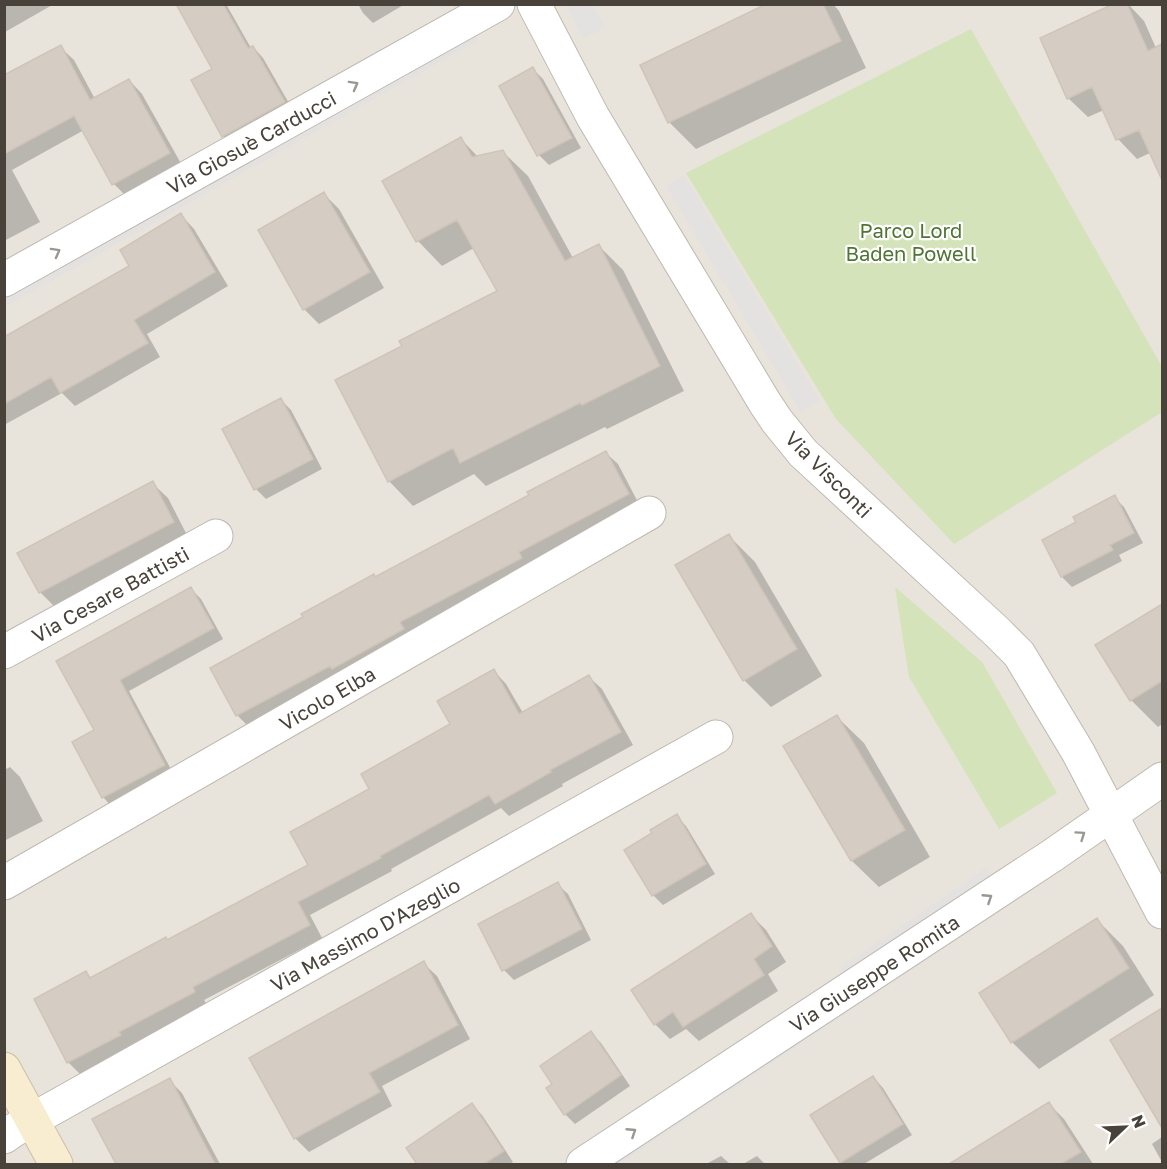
<svg xmlns="http://www.w3.org/2000/svg" width="1167" height="1169" font-family="'Golos Text',sans-serif">
<style>
.residential{fill:#e8e3db}
.green{fill:#d4e3ba}
.parking{fill:#e4e2e0}
.shadow{fill:#0003}
.building{fill:#d5ccc3;stroke:#cfc4b7;stroke-width:1.5}
.lines{fill:none;stroke-linecap:round;stroke-linejoin:round}
.street-casing{stroke:#bfb8b0;stroke-width:35}
.secondary-casing{stroke:#cebfa1;stroke-width:35}
.street{stroke:#fff;stroke-width:33}
.secondary{stroke:#f9edd1;stroke-width:33}
.oneway{stroke:#9a9793}
.labels{text-anchor:middle;dominant-baseline:central;stroke-width:4.5;stroke-linejoin:round;paint-order:stroke}
.street-label{font-size:20px;fill:#48423a;stroke:#fff}
.park-label{font-size:20px;fill:#507433;stroke:#fff}
</style>
<rect width="100%" height="100%" fill="#f4f1ec"/>
<path class="residential" d="M 5,5 L 1162,5 L 1162,1164 L 5,1164 Z"/>
<path class="green" d="M 971,29 L 1162,367 L 1162,412 L 954,544 L 836,419 L 686,173 Z
M 895,587 L 982,662 L 1057,793 L 999,829 L 909,677 Z"/>
<path class="parking" d="M 566,5 L 593,5 L 605,28 L 583,39 Z
M 473,29 L 479,40 L 5,307 L 4,292 Z
M 684,175 L 820,401 L 801,412 L 666,186 Z
M 987,867 L 995,878 L 847,979 L 840,968 Z
M 1036,872 L 1043,883 L 620,1164 L 597,1164 Z"/>
<path class="shadow" d="M 4,4 L 54,4 L 5,32 Z
M 177,4 L 226,4 L 251,48 L 253,47 L 263,58 L 294,112 L 233,146 L 223,136 L 214,69 Z
M 358,4 L 405,4 L 373,23 L 363,13 Z
M 770,4 L 833,4 L 839,11 L 866,68 L 696,149 L 669,122 Z
M 1116,4 L 1128,4 L 1144,21 L 1156,48 L 1162,46 L 1162,176 L 1152,152 L 1137,159 L 1118,139 L 1104,110 L 1088,117 L 1068,98 Z
M 60,47 L 74,60 L 95,99 L 129,80 L 142,94 L 183,167 L 127,197 L 114,184 L 84,130 L 12,170 L 40,222 L 4,241 L 4,87 Z
M 533,69 L 543,79 L 581,148 L 549,165 L 539,155 L 501,87 Z
M 461,139 L 478,157 L 503,152 L 528,176 L 573,258 L 599,246 L 623,270 L 684,391 L 607,429 L 605,427 L 486,486 L 474,474 L 413,506 L 389,481 L 404,346 L 499,292 L 474,248 L 442,266 L 418,241 L 384,182 Z
M 324,194 L 339,209 L 384,288 L 319,324 L 304,309 L 260,230 Z
M 181,215 L 194,229 L 228,286 L 147,334 L 160,357 L 75,406 L 62,393 L 4,425 L 4,338 L 132,267 Z
M 281,400 L 291,410 L 322,469 L 266,499 L 256,489 Z
M 606,453 L 618,464 L 640,506 L 249,727 L 238,716 L 212,668 L 376,578 L 531,496 Z
M 152,483 L 168,498 L 188,537 L 55,607 L 40,592 Z
M 1114,497 L 1124,507 L 1143,543 L 1119,555 L 1122,561 L 1072,587 L 1062,577 L 1044,540 L 1078,523 Z
M 729,536 L 755,562 L 822,676 L 771,707 L 744,680 Z
M 191,589 L 201,599 L 223,639 L 129,691 L 174,775 L 113,808 L 103,797 L 96,731 L 58,662 Z
M 1162,605 L 1162,724 L 1158,727 L 1131,700 L 1097,646 Z
M 494,671 L 506,684 L 523,713 L 589,677 L 602,689 L 633,745 L 562,784 L 563,786 L 509,816 L 501,808 L 391,869 L 392,871 L 310,915 L 322,938 L 204,1000 L 207,1005 L 131,1046 L 132,1048 L 81,1075 L 68,1062 L 36,1000 L 86,973 L 92,979 L 168,942 L 310,866 L 371,790 L 452,725 Z
M 837,717 L 864,743 L 930,857 L 879,887 L 852,861 L 785,747 Z
M 10,767 L 20,777 L 43,821 L 4,841 L 4,770 Z
M 676,816 L 686,826 L 715,874 L 663,905 L 653,895 L 654,834 Z
M 557,884 L 568,894 L 591,940 L 514,980 L 504,970 Z
M 751,915 L 766,930 L 786,962 L 768,974 L 778,991 L 699,1041 L 686,1029 L 670,1039 L 655,1024 Z
M 1097,920 L 1123,946 L 1154,995 L 1039,1069 L 1012,1042 L 981,994 Z
M 423,963 L 437,976 L 470,1039 L 382,1086 L 392,1106 L 309,1152 L 295,1138 L 251,1059 Z
M 1161,1011 L 1162,1013 L 1162,1125 L 1112,1040 Z
M 591,1033 L 601,1043 L 630,1086 L 575,1124 L 565,1114 Z
M 873,1077 L 883,1088 L 912,1135 L 864,1164 L 843,1164 L 812,1115 Z
M 169,1080 L 182,1093 L 220,1164 L 118,1164 L 94,1120 Z
M 1049,1104 L 1064,1119 L 1093,1164 L 978,1164 L 971,1153 Z
M 472,1105 L 482,1115 L 513,1162 L 509,1164 L 419,1164 L 408,1148 Z
M 1162,1137 L 1162,1162 L 1152,1144 Z
M 721,1156 L 730,1164 L 706,1164 Z
M 757,1156 L 765,1164 L 743,1164 Z"/>
<path class="building" d="M 176,4 L 223,4 L 248,48 L 253,46 L 285,102 L 222,137 L 191,80 L 212,69 Z
M 766,4 L 823,4 L 841,41 L 668,123 L 640,65 Z
M 1113,4 L 1127,4 L 1148,51 L 1162,44 L 1162,180 L 1139,130 L 1116,140 L 1092,87 L 1067,99 L 1040,38 Z
M 61,45 L 90,100 L 129,79 L 170,153 L 112,185 L 74,116 L 4,154 L 4,75 Z
M 533,67 L 572,138 L 537,156 L 499,86 Z
M 461,137 L 472,157 L 503,150 L 565,261 L 599,244 L 660,366 L 582,405 L 580,403 L 460,463 L 453,448 L 388,482 L 335,380 L 402,346 L 399,341 L 497,291 L 457,220 L 416,242 L 382,181 Z
M 324,192 L 370,272 L 303,310 L 258,230 Z
M 181,213 L 215,272 L 134,320 L 148,343 L 60,393 L 51,377 L 4,404 L 4,337 L 129,266 L 120,250 Z
M 281,398 L 313,459 L 254,490 L 222,429 Z
M 606,451 L 629,494 L 519,552 L 522,558 L 400,622 L 404,629 L 332,669 L 330,666 L 236,716 L 210,668 L 303,617 L 301,614 L 374,574 L 375,577 L 529,495 L 527,492 Z
M 153,481 L 174,522 L 39,593 L 17,553 Z
M 1115,495 L 1134,533 L 1110,545 L 1113,550 L 1061,577 L 1042,540 L 1076,522 L 1073,517 Z
M 729,534 L 797,649 L 743,681 L 675,565 Z
M 191,587 L 214,628 L 120,680 L 165,765 L 102,798 L 72,742 L 94,730 L 56,661 Z
M 1162,604 L 1162,681 L 1130,701 L 1095,645 Z
M 494,669 L 519,714 L 589,675 L 621,732 L 550,770 L 551,772 L 495,804 L 489,795 L 380,856 L 381,858 L 298,902 L 310,925 L 193,987 L 195,992 L 119,1032 L 121,1035 L 67,1063 L 34,999 L 86,971 L 90,978 L 166,937 L 167,940 L 308,865 L 290,832 L 369,789 L 361,774 L 450,724 L 437,701 Z
M 837,715 L 905,830 L 851,861 L 783,746 Z
M 677,814 L 706,864 L 652,896 L 624,850 L 652,833 L 650,830 Z
M 558,882 L 582,929 L 502,971 L 478,924 Z
M 751,913 L 772,946 L 754,959 L 764,975 L 683,1027 L 673,1012 L 654,1025 L 631,990 Z
M 1097,918 L 1129,968 L 1011,1043 L 979,993 Z
M 424,961 L 458,1025 L 369,1073 L 380,1092 L 294,1139 L 249,1058 Z
M 1162,1008 L 1162,1128 L 1110,1040 Z
M 591,1031 L 621,1075 L 564,1115 L 546,1088 L 552,1084 L 540,1066 Z
M 873,1076 L 903,1124 L 840,1163 L 810,1115 Z
M 170,1078 L 215,1164 L 116,1164 L 92,1119 Z
M 1049,1102 L 1081,1152 L 1061,1164 L 949,1164 Z
M 472,1103 L 504,1151 L 484,1164 L 417,1164 L 406,1148 Z"/>
<g class="lines">
<g class="street-casing">
<path id="street" d="M 534,4 L 593,117 L 765,403 L 777,421 L 803,453 L 997,632 L 1019,654 L 1078,752 L 1162,912
M 4,280 L 498,4
M 4,652 L 216,536
M 4,883 L 649,513
M 4,1137 L 14,1130 L 716,737
M 583,1164 L 1053,855 L 1162,779"/>
</g>
<g class="secondary-casing">
<path id="secondary" d="M 4,1069 L 56,1164"/>
</g>
<use href="#street" class="street"/>
<use href="#secondary" class="secondary"/>
</g>
<defs><path id="oneway-chevron" d="M-2-3.5L2.5 0L-2 3.5" fill="none" stroke-width="1.6" stroke-linecap="round" stroke-linejoin="round" transform="scale(1.5)"/></defs>
<g class="oneway">
<use href="#oneway-chevron" transform="translate(354 85) rotate(-29)"/>
<use href="#oneway-chevron" transform="translate(56 252) rotate(-29)"/>
<use href="#oneway-chevron" transform="translate(1081 835) rotate(-35)"/>
<use href="#oneway-chevron" transform="translate(988 898) rotate(-33)"/>
<use href="#oneway-chevron" transform="translate(632 1132) rotate(-33)"/>
</g>
<g class="labels">
<g class="street-label">
<text transform="translate(251 142) rotate(-29)">Via Giosuè Carducci</text>
<text transform="translate(829 474) rotate(45)">Via Visconti</text>
<text transform="translate(110 594) rotate(-29)">Via Cesare Battisti</text>
<text transform="translate(327 698) rotate(-30)">Vicolo Elba</text>
<text transform="translate(365 934) rotate(-29)">Via Massimo D'Azeglio</text>
<text transform="translate(874 973) rotate(-33)">Via Giuseppe Romita</text>
</g>
<g class="park-label">
<text x="911" y="230">Parco Lord<tspan x="911" dy="23">Baden Powell</tspan></text>
</g>
</g>
<rect width="1167" height="1169" fill="none" stroke="#48423a" stroke-width="12"/>
<g transform="translate(1125 1127) rotate(67)" stroke="#ffffff" stroke-width="4.5" paint-order="stroke">
<path d="M0-4.5L10 22L0 15L-10 22Z" fill="#48423a"/>
<text y="-9" font-size="16" font-weight="bold" text-anchor="middle" fill="#48423a">N</text>
</g>
</svg>
